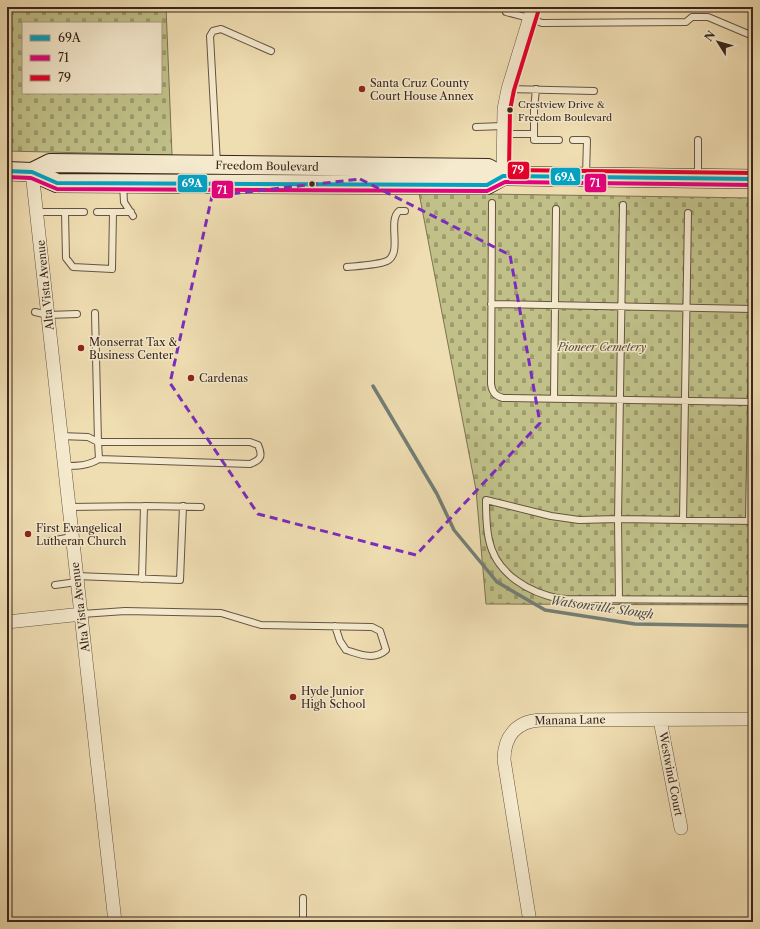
<svg xmlns="http://www.w3.org/2000/svg" width="760" height="929" font-family="'Libre Caslon Text',serif">
<style>
.cemetery{fill:url(#cemetery-stones);stroke:#7c7352;fill-rule:evenodd}
.lines{fill:none;stroke-linecap:round;stroke-linejoin:round}
.stream{stroke:#737f76;stroke-width:3.5}
.lane-casing{stroke:#665442;stroke-width:8}
.street-casing{stroke:#665442;stroke-width:14}
.secondary-casing{stroke:#38261c;stroke-width:20}
.lane{stroke:#f5eace;stroke-width:6}
.street{stroke:#f5eace;stroke-width:13}
.secondary{stroke:#f5eace;stroke-width:18}
.bus-1-casing{stroke:#f5eace;stroke-width:7}
.bus-2-casing{stroke:#f5eace;stroke-width:7}
.bus-3-casing{stroke:#f5eace;stroke-width:7}
.bus-1{stroke:#03a2c5;stroke-width:4}
.bus-2{stroke:#e5007d;stroke-width:4}
.bus-3{stroke:#e4002b;stroke-width:4}
.marked{fill:none;stroke:#7b2cbf;stroke-width:3;stroke-dasharray:8 5;stroke-linejoin:round}
.poi-dot{fill:#8f2418;stroke:#f5eace;stroke-width:1.5}
.bus-dot{fill:#38261c;stroke:#f5eace;stroke-width:1.5}
.labels{text-anchor:middle;dominant-baseline:central;stroke-width:3;stroke-linejoin:round;paint-order:stroke}
.bus-label{font-size:10px;fill:#38261c;stroke:#f5eace;text-anchor:start}
.poi-label{font-size:11px;fill:#38261c;stroke:#f5eace;text-anchor:start}
.street-label{font-size:11px;fill:#38261c;stroke:#f5eace}
.park-label{font-size:11px;font-style:italic;fill:#5a4c37;stroke:#f5eace}
.water-label{font-size:12px;font-style:italic;fill:#514b42;stroke:#f5eace}
.line-badge{stroke:#f5eace;stroke-width:1.5}
.badge-label{font-size:11px;text-anchor:middle;font-weight:bold;fill:#fff}
</style>
<defs>
<pattern id="cemetery-stones" width="16" height="16" patternUnits="userSpaceOnUse"><rect width="16" height="16" fill="#c0c088"/><path d="M2 7V4a2 2 0 0 1 4 0v3zM10 15v-3a2 2 0 0 1 4 0v3z" fill="#9d9c6e"/></pattern>
</defs>
<rect width="100%" height="100%" fill="#f0deb3"/>
<filter id="stains"><feTurbulence type="fractalNoise" baseFrequency=".005" numOctaves="4"/><feColorMatrix values="0 0 0 0 .2 0 0 0 0 .09 0 0 0 0 .02 0 0 0 .5 -.17"/></filter>
<radialGradient id="worn" r=".72"><stop offset=".6" stop-color="#630" stop-opacity="0"/><stop offset="1" stop-color="#630" stop-opacity=".3"/></radialGradient>
<path class="cemetery" d="M 7,7 L 166,7 L 172,155 L 7,151 ZM 23,23 L 161,23 L 161,93 L 23,93 Z
M 419,193 L 753,198 L 753,605 L 486,604 L 476,490 Z"/>
<g class="lines">
<path class="stream" d="M 373,386 L 437,494 L 454,530 L 497,582 L 545,610 L 635,624 L 753,626"/>
<g class="lane-casing">
<path id="lane" d="M 506,12 L 529,18 L 542,23 L 686,22 L 692,17 L 708,17 L 753,36
M 508,89 L 594,91
M 476,127 L 503,126
M 503,134 L 534,134 L 534,109 L 536,89
M 534,134 L 534,140 L 559,140
M 573,140 L 587,140 L 586,175
M 217,164 L 210,36 L 213,31 L 221,29 L 271,51
M 698,176 L 698,140
M 123,184 L 124,202 L 133,216
M 492,203 L 491,384 C 492,392 495,396 503,398 L 753,402
M 37,212 L 84,212
M 65,212 L 66,258 L 73,267 L 112,269 L 113,212
M 97,212 L 131,212
M 347,267 C 357,266 378,265 387,261 C 403,253 387,221 399,211 L 405,211
M 491,304 L 753,309
M 35,312 L 48,315 L 77,314
M 95,313 L 98,442 L 250,442 L 258,445 C 263,456 261,460 250,464 L 99,459
M 554,398 L 556,209
M 60,436 L 88,437 L 98,442 L 99,459 C 88,466 77,466 64,466
M 69,507 L 144,506
M 683,520 L 688,213
M 749,521 L 753,291
M 753,521 L 618,519 L 579,520 L 551,516 L 486,500 C 486,513 486,527 489,540 C 496,574 529,593 561,599 L 753,600
M 50,541 L 72,537
M 76,576 L 180,580 L 183,506
M 142,579 L 144,506 L 201,507
M 55,585 L 77,582
M 619,599 L 618,519 L 623,205
M 82,614 L 125,611 L 221,613 L 261,625 L 372,627 L 380,631 L 386,650 C 374,661 359,654 346,650 L 340,641 L 335,626
M 303,922 L 303,898"/>
</g>
<g class="street-casing">
<path id="street" d="M 32,172 L 115,922
M 503,176 L 504,109 L 508,89 L 533,7
M 7,622 L 82,614
M 660,720 L 681,828
M 530,922 L 504,760 C 504,736 517,721 541,720 L 753,719"/>
</g>
<g class="secondary-casing">
<path id="secondary" d="M 7,171 L 32,172 L 57,183 L 487,185 L 503,176
M 32,172 L 50,163 L 488,168 L 503,176 L 753,179"/>
</g>
<use href="#lane" class="lane"/>
<use href="#street" class="street"/>
<use href="#secondary" class="secondary"/>
<g class="bus-1-casing">
<path id="bus-1" d="M 7,171 L 32,172 L 57,183 L 487,185 L 503,176 L 753,179"/>
</g>
<g class="bus-2-casing">
<path id="bus-2" d="M 7,177 L 31,178 L 57,189 L 487,191 L 505,182 L 753,185"/>
</g>
<g class="bus-3-casing">
<path id="bus-3" d="M 539,9 L 514,90 L 510,110 L 509,170 L 753,173"/>
</g>
<use href="#bus-1" class="bus-1"/>
<use href="#bus-2" class="bus-2"/>
<use href="#bus-3" class="bus-3"/>
</g>
<path class="marked" d="M 360,179 L 510,255 L 540,423 L 416,555 L 258,514 L 170,383 L 212,196 Z"/>
<g class="poi-dot">
<circle cx="362" cy="89" r="4"/>
<circle cx="81" cy="348" r="4"/>
<circle cx="191" cy="378" r="4"/>
<circle cx="28" cy="534" r="4"/>
<circle cx="293" cy="697" r="4"/>
</g>
<g class="bus-dot">
<circle cx="510" cy="110" r="3.5"/>
<circle cx="312" cy="184" r="3.5"/>
</g>
<g class="labels">
<g class="bus-label">
<text x="518" y="104">Crestview Drive &amp;<tspan x="518" dy="13">Freedom Boulevard</tspan></text>
</g>
<g class="poi-label">
<text x="370" y="83">Santa Cruz County<tspan x="370" dy="13">Court House Annex</tspan></text>
<text x="89" y="342">Monserrat Tax &amp;<tspan x="89" dy="13">Business Center</tspan></text>
<text x="199" y="378">Cardenas</text>
<text x="36" y="528">First Evangelical<tspan x="36" dy="13">Lutheran Church</tspan></text>
<text x="301" y="691">Hyde Junior<tspan x="301" dy="13">High School</tspan></text>
</g>
<g class="street-label">
<text transform="translate(267 166) rotate(1)">Freedom Boulevard</text>
<text transform="translate(45 285) rotate(-96)">Alta Vista Avenue</text>
<text transform="translate(80 607) rotate(-97)">Alta Vista Avenue</text>
<text transform="translate(570 720) rotate(-1)">Manana Lane</text>
<text transform="translate(671 774) rotate(79)">Westwind Court</text>
</g>
<g class="park-label">
<text x="602" y="347">Pioneer Cemetery</text>
</g>
<g class="water-label">
<text transform="translate(602 607) rotate(8)">Watsonville Slough</text>
</g>
</g>
<g class="line-badge">
<rect x="507" y="161" width="23" height="19" rx="4" fill="#e4002b"/>
<rect x="550" y="167" width="31" height="19" rx="4" fill="#03a2c5"/>
<rect x="584" y="173" width="23" height="20" rx="4" fill="#e5007d"/>
<rect x="177" y="174" width="31" height="19" rx="4" fill="#03a2c5"/>
<rect x="211" y="180" width="23" height="19" rx="4" fill="#e5007d"/>
</g>
<g class="badge-label">
<text x="518" y="174">79</text>
<text x="565" y="181">69A</text>
<text x="595" y="187">71</text>
<text x="192" y="187">69A</text>
<text x="222" y="194">71</text>
</g>
<rect width="760" height="929" fill="none" stroke="#f0deb3" stroke-width="24"/>
<rect x="8" y="8" width="744" height="913" fill="none" stroke="#38261c" stroke-width="2"/>
<rect x="12" y="12" width="736" height="905" fill="none" stroke="#38261c"/>
<rect x="22" y="22" width="140" height="72" fill="#f5eace" stroke="#a99c87"/>
<rect x="30" y="35" width="20" height="6" fill="#03a2c5" stroke="#a99c87"/>
<text x="58" y="42" font-size="12" fill="#38261c">69A</text>
<rect x="30" y="55" width="20" height="6" fill="#e5007d" stroke="#a99c87"/>
<text x="58" y="62" font-size="12" fill="#38261c">71</text>
<rect x="30" y="75" width="20" height="6" fill="#e4002b" stroke="#a99c87"/>
<text x="58" y="82" font-size="12" fill="#38261c">79</text>
<g transform="translate(718 42) rotate(307)" stroke="#f5eace" stroke-width="3" paint-order="stroke">
<path d="M0-3L7 15L0 10L-7 15Z" fill="#38261c"/>
<text y="-6" font-size="11" font-weight="bold" text-anchor="middle" fill="#38261c">N</text>
</g>
<rect width="100%" height="100%" filter="url(#stains)"/>
<rect width="100%" height="100%" fill="url(#worn)"/>
</svg>
